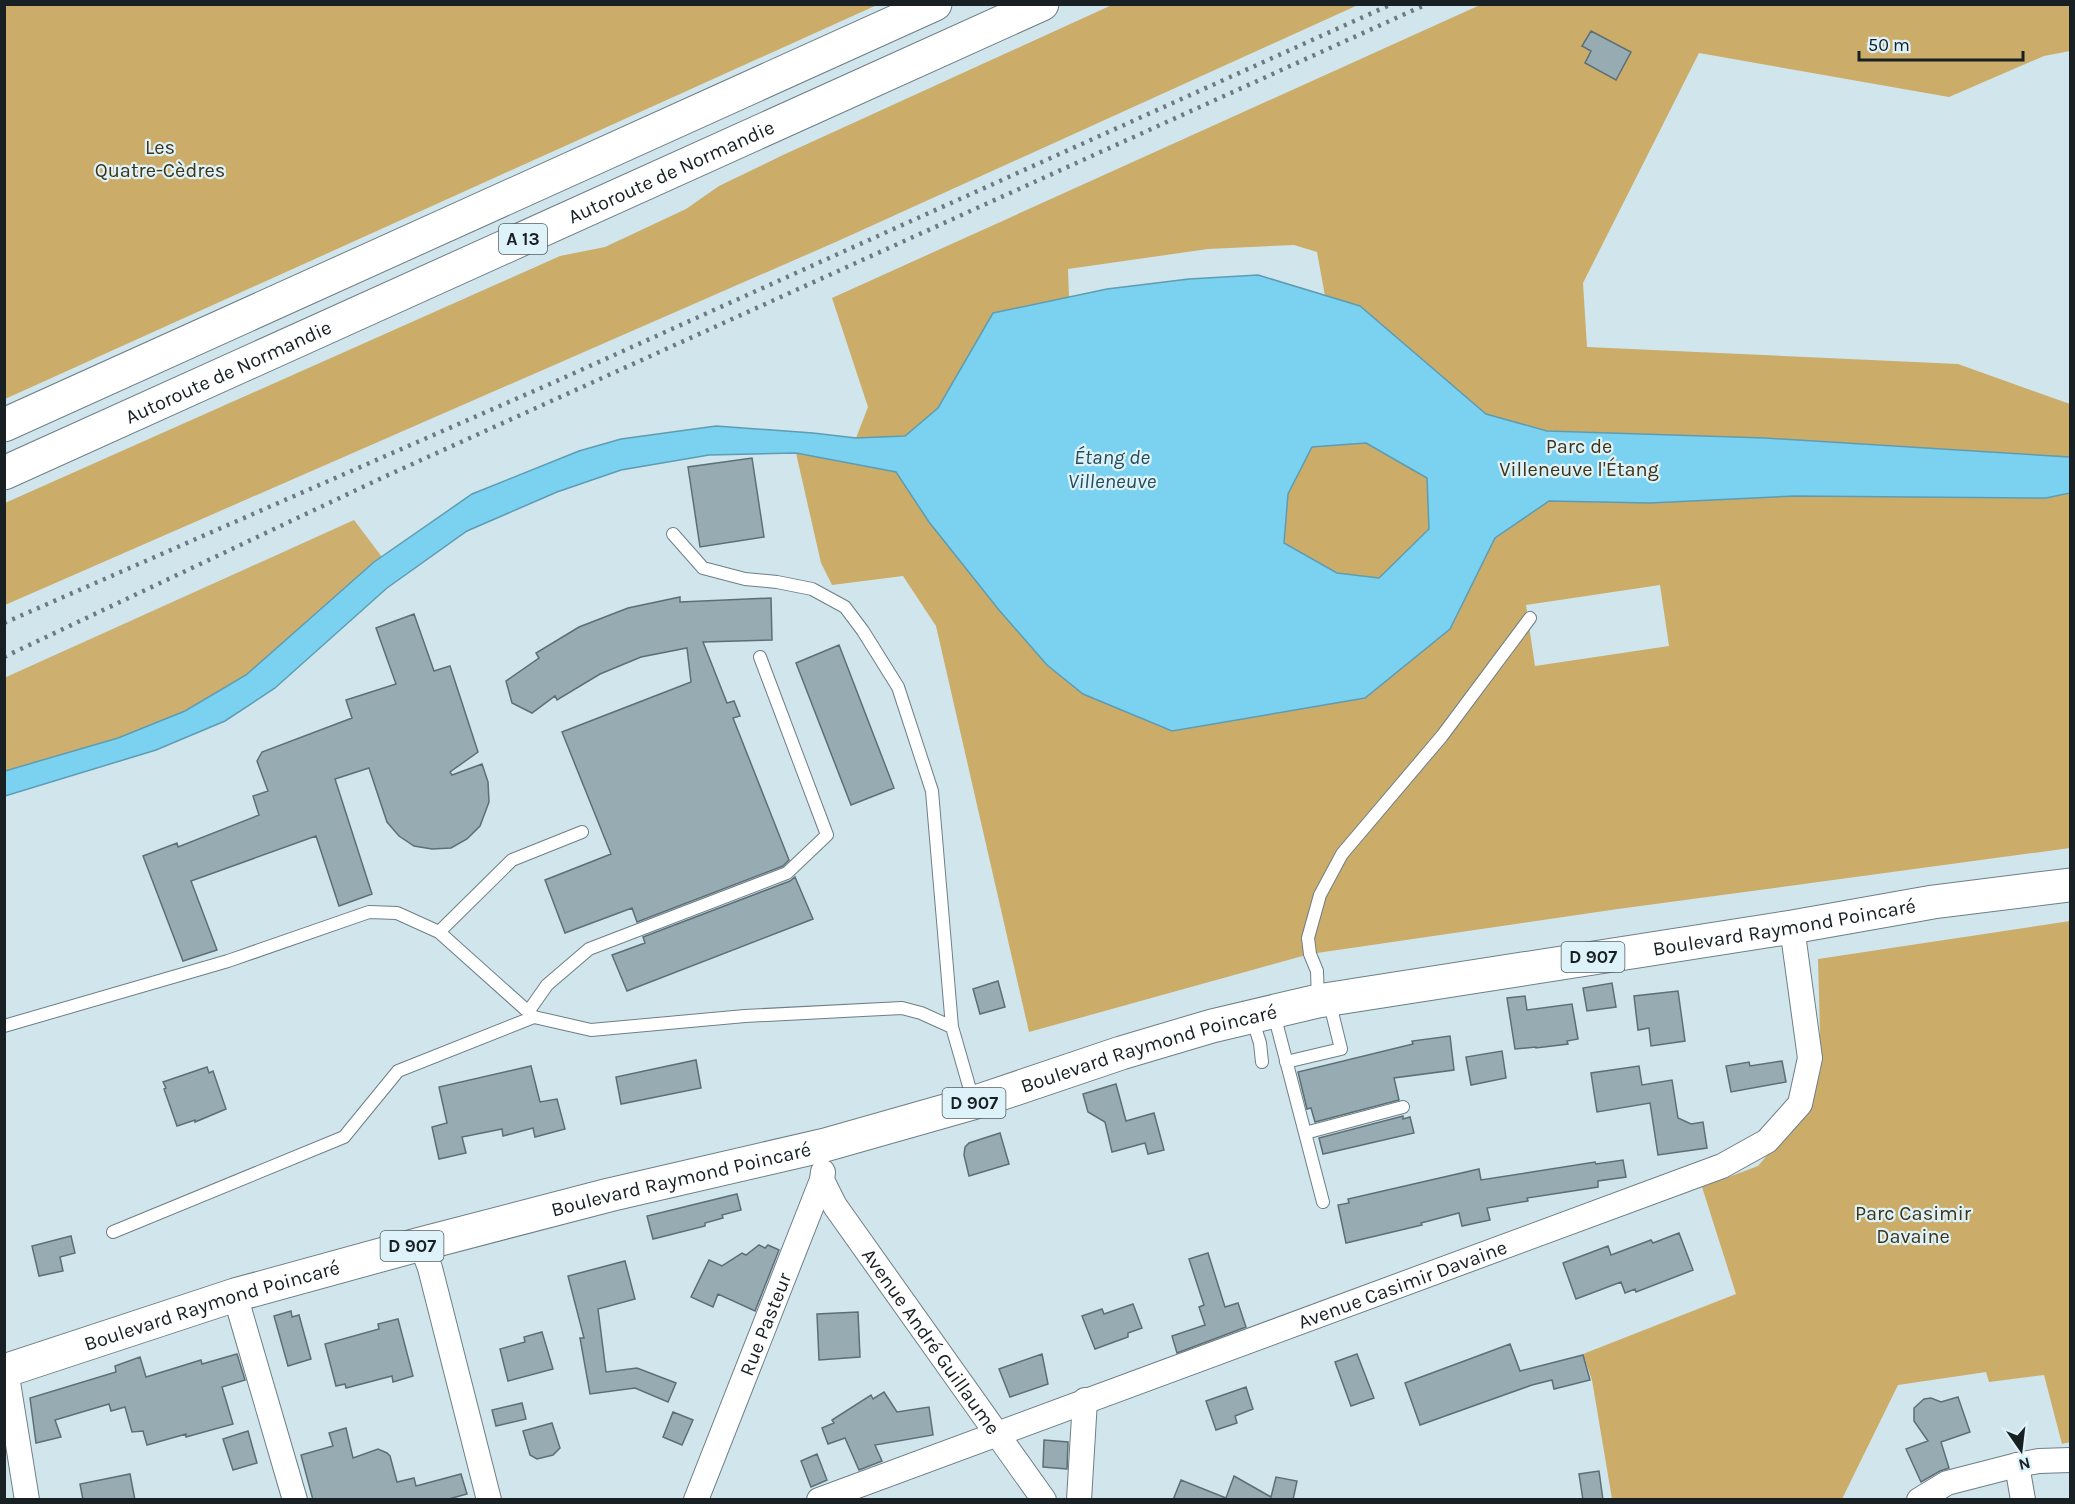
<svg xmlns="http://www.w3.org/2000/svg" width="2075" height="1504" font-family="Karla,sans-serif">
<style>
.green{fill:#cdb06f}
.forest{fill:#cbad69;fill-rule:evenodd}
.water{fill:#7bd1f0;stroke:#5e9cb2;stroke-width:1.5;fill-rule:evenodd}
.building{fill:#97abb2;stroke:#5d6f76;stroke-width:1.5}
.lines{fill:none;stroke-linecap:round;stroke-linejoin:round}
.service-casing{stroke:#6d7f86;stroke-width:14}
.minor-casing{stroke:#6d7f86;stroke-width:26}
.primary-casing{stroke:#6d7f86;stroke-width:35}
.motorway-casing{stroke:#6d7f86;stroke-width:35}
.service{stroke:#fff;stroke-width:12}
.minor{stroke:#fff;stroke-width:24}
.primary{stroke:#fff;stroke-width:33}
.motorway{stroke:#fff;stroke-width:33}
.rail{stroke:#6d7a80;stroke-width:4.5;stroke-dasharray:3 6;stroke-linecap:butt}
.labels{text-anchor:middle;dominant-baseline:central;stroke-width:4.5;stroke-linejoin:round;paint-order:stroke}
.shield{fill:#def2fa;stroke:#545f64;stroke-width:1.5}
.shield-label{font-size:18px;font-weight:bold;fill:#192023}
.park-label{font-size:20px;fill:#403314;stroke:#def2fa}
.street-label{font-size:20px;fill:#192023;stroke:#def2fa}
.water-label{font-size:21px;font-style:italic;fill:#244b58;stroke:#def2fa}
</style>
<rect width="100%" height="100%" fill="#d1e5ed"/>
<path class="green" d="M 354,520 L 382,557 L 246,675 L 185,711 L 118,738 L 5,771 L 4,678 Z"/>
<path class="forest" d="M 5,4 L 877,4 L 877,5 L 5,399 Z
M 1114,4 L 1358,5 L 838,241 L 5,605 L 5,503 L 560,256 L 605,247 L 686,209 L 719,186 L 783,155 Z
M 1480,5 L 2070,5 L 2070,51 L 2044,56 L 1949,97 L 1699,53 L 1583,283 L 1587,347 L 1958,364 L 2070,404 L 2070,457 L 1765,438 L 1547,431 L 1486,414 L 1360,306 L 1325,296 L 1317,252 L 1294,245 L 1208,249 L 1068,269 L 1069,297 L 993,313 L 938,408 L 905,436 L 856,438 L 868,407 L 832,298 Z
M 1366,443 L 1427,478 L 1430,529 L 1379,578 L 1337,573 L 1284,543 L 1288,494 L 1312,447 Z
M 796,453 L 896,472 L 929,522 L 999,610 L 1047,665 L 1450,629 L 1495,538 L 1549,501 L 1650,503 L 1795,496 L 2046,498 L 2070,493 L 2070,848 L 1618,909 L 1310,954 L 1029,1032 L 936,626 L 903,576 L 832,585 L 821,563 ZM 1660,585 L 1669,646 L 1535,666 L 1526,605 Z
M 2070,921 L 2070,1442 L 2062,1444 L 2044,1375 L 1989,1382 L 1986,1372 L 1898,1385 L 1842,1499 L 1612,1499 L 1592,1380 L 1583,1354 L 1736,1294 L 1702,1187 L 1758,1166 L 1807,1108 L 1821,1069 L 1818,959 Z"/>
<path class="water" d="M 1258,275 L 1360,306 L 1486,414 L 1547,431 L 1765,438 L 2070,457 L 2070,493 L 2046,498 L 1795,496 L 1650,503 L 1549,501 L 1495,538 L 1450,629 L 1365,698 L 1172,731 L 1083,694 L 1047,665 L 999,610 L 929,522 L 896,472 L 796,453 L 709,455 L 621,470 L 557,492 L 467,531 L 387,588 L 275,688 L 225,721 L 156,750 L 5,796 L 5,771 L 118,738 L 185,711 L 246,675 L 374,562 L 472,494 L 579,451 L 621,439 L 716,426 L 813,433 L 856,438 L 905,436 L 938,408 L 993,313 L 1107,289 L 1189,279 ZM 1366,443 L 1427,478 L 1429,529 L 1379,578 L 1337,573 L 1284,543 L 1288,494 L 1312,447 Z"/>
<path class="building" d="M 1591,31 L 1631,52 L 1616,80 L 1585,63 L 1591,51 L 1582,46 Z
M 752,458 L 764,537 L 700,547 L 688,467 Z
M 680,597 L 680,602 L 771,598 L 772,640 L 703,642 L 727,703 L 734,701 L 740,716 L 733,718 L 789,860 L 783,866 L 637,922 L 632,908 L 565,933 L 545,880 L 611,854 L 562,732 L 691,682 L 687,648 L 641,657 L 600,674 L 557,700 L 555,696 L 532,713 L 512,703 L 506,681 L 539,658 L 536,653 L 579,627 L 628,608 Z
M 414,614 L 434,671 L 450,666 L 478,752 L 450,772 L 452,775 L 482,764 L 488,782 L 489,802 L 480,826 L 467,839 L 451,848 L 432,849 L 414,846 L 399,836 L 387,822 L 369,768 L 335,779 L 372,894 L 339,906 L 316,836 L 191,881 L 217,950 L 183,961 L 143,856 L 177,843 L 178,847 L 259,815 L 253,796 L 268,791 L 257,761 L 262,752 L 352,718 L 346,700 L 396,684 L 376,628 Z
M 839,645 L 894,788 L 851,805 L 796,663 Z
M 795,877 L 813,919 L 627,991 L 612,955 L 645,943 L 643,937 L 790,881 Z
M 998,981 L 1005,1007 L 980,1014 L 973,989 Z
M 1612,983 L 1616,1007 L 1587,1011 L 1583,988 Z
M 1678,991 L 1685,1041 L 1651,1046 L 1649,1028 L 1638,1030 L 1634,996 Z
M 1525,996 L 1527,1010 L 1572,1004 L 1578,1039 L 1567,1041 L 1568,1044 L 1536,1048 L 1536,1047 L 1515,1049 L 1507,998 Z
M 1450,1036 L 1454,1070 L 1394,1078 L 1399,1100 L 1315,1122 L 1311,1108 L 1307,1109 L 1298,1072 L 1413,1044 L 1412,1041 Z
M 1502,1051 L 1506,1078 L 1471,1085 L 1466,1057 Z
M 696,1060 L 701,1088 L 621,1104 L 616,1077 Z
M 1782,1061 L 1786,1082 L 1731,1092 L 1726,1066 L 1749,1062 L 1750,1066 Z
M 531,1066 L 540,1102 L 557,1099 L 565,1129 L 535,1137 L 533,1128 L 503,1136 L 502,1129 L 462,1137 L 466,1153 L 439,1159 L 432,1127 L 447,1123 L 439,1087 Z
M 1639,1066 L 1642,1085 L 1672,1080 L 1678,1118 L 1691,1124 L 1703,1122 L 1707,1148 L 1658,1155 L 1650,1103 L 1597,1112 L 1591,1073 Z
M 207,1067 L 209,1073 L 213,1071 L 226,1109 L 195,1122 L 195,1120 L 177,1126 L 164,1089 L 166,1088 L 163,1082 Z
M 1116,1084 L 1126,1121 L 1154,1113 L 1164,1150 L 1148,1154 L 1145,1143 L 1112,1152 L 1105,1122 L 1088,1112 L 1083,1094 Z
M 1403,1116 L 1403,1119 L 1410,1117 L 1414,1133 L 1323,1154 L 1319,1138 Z
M 1000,1133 L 1009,1164 L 969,1176 L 964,1155 L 965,1147 L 969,1143 Z
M 1623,1160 L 1626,1177 L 1598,1181 L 1598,1187 L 1527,1198 L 1528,1201 L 1487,1208 L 1490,1220 L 1462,1226 L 1459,1213 L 1421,1223 L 1422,1225 L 1346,1243 L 1338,1205 L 1349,1203 L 1348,1199 L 1479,1169 L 1481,1180 L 1595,1162 L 1596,1164 Z
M 737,1194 L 741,1210 L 722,1215 L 723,1218 L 705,1223 L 705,1226 L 653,1239 L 647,1216 Z
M 1679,1233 L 1693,1270 L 1636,1292 L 1635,1289 L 1625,1293 L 1621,1282 L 1576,1299 L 1563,1263 L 1608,1246 L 1611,1255 L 1651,1240 L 1653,1243 Z
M 71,1236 L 75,1253 L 60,1257 L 63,1271 L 39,1276 L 32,1246 Z
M 759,1245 L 765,1248 L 768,1245 L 779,1250 L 755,1311 L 718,1294 L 713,1307 L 691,1297 L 709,1260 L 722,1266 L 742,1253 L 746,1255 Z
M 1208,1253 L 1225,1307 L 1238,1303 L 1246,1327 L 1177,1353 L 1172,1336 L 1205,1325 L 1199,1307 L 1204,1305 L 1189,1259 Z
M 625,1261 L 635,1299 L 598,1309 L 606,1372 L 637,1368 L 676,1383 L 668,1402 L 635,1388 L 590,1394 L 580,1338 L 584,1338 L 568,1276 Z
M 1133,1304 L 1142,1328 L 1128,1333 L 1128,1337 L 1095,1349 L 1082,1316 L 1102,1309 L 1104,1314 Z
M 291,1311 L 292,1317 L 299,1315 L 311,1359 L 288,1366 L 274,1316 Z
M 858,1312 L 860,1357 L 819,1360 L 817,1314 Z
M 398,1319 L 413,1376 L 393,1382 L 392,1376 L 346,1388 L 345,1384 L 336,1386 L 325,1344 L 379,1329 L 378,1324 Z
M 542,1332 L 553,1369 L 508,1381 L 500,1349 L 525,1342 L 524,1337 Z
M 1510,1344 L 1520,1371 L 1583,1355 L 1590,1380 L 1554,1389 L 1552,1380 L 1532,1385 L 1420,1425 L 1405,1383 Z
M 237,1354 L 245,1380 L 222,1387 L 233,1424 L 186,1437 L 186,1434 L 147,1445 L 143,1431 L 132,1432 L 125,1407 L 111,1411 L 109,1404 L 55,1420 L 61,1437 L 36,1443 L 30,1398 L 116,1372 L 115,1366 L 140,1357 L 146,1377 L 201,1360 L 202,1364 Z
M 1042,1354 L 1048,1384 L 1010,1397 L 999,1369 Z
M 1357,1354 L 1374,1398 L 1351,1406 L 1335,1362 Z
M 1246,1387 L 1253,1409 L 1235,1416 L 1237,1423 L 1216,1430 L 1206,1401 Z
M 884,1392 L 897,1412 L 929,1407 L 933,1435 L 875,1445 L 882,1461 L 859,1470 L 845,1438 L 828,1444 L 822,1428 L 834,1423 L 832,1420 L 871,1395 L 873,1399 Z
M 1958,1397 L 1970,1432 L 1941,1442 L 1949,1468 L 1940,1471 L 1921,1482 L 1906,1449 L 1928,1441 L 1914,1421 L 1914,1408 L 1924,1399 L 1931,1398 L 1941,1402 Z
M 522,1403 L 526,1419 L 496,1426 L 492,1410 Z
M 673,1412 L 693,1420 L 682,1445 L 663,1437 Z
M 552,1423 L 560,1448 L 553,1455 L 537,1459 L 530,1455 L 523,1431 Z
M 346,1428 L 353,1458 L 378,1449 L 387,1453 L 390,1456 L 397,1482 L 414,1478 L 416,1486 L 461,1474 L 467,1494 L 445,1500 L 313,1500 L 301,1455 L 333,1446 L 329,1433 Z
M 248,1431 L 257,1463 L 233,1470 L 223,1439 Z
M 1044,1440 L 1068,1442 L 1067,1469 L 1043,1467 Z
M 817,1454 L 827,1480 L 811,1487 L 801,1461 Z
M 1599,1471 L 1603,1500 L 1583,1500 L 1579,1474 Z
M 130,1474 L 135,1500 L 83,1500 L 80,1484 Z
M 1234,1476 L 1271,1497 L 1276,1477 L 1297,1481 L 1293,1500 L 1173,1500 L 1181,1480 L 1226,1498 Z"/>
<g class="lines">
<g class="service-casing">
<path id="service" d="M 673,534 L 703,568 L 745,579 L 777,582 L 812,589 L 845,607 L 863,631 L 898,687 L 932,791 L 952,1027 L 973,1100
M 439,932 L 512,860 L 582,832
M 1318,1000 L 1317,971 L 1310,954 L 1308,938 L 1320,895 L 1342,854 L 1442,736 L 1530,618
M 528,1012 L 547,985 L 589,949 L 787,873 L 827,835 L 760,657
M 1274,1014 L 1323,1202
M 1252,1018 L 1260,1043 L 1262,1062
M 4,1026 L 228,961 L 369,912 L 397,913 L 439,932 L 534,1017 L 591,1030 L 745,1016 L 902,1008 L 921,1013 L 952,1027
M 1286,1062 L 1341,1049 L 1329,1000
M 1305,1133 L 1403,1107
M 113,1232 L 344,1137 L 398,1071 L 534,1017"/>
</g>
<g class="minor-casing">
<g id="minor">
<path id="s1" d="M 822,1180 L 835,1206 L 1044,1500"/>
<path d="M 421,1244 L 430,1268 L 489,1500"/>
<path d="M 235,1295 L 295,1500"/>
<path d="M 6,1370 L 27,1500"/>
<path d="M 2017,1465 L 2023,1500"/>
<path id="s2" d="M 696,1500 L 822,1180 L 823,1172"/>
<path id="s3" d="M 819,1500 L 1722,1166 L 1767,1141 L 1800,1104 L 1810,1058 L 1792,927"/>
<path d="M 1079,1500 L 1085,1400"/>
<path d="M 1919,1500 L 1947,1483 L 2017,1465 L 2039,1461 L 2070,1460"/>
</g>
</g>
<g class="primary-casing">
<g id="primary">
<path id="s4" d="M 4,1371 L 235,1295 L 421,1244 L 609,1195 L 825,1145 L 973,1103 L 1121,1053 L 1212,1026 L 1318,1001 L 1792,927 L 1933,902 L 2070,885"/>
</g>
</g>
<g class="motorway-casing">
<g id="motorway">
<path d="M 4,425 L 935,4"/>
<path id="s5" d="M 4,473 L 1042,4"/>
</g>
</g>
<use href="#service" class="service"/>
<use href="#minor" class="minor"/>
<use href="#primary" class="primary"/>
<use href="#motorway" class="motorway"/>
<path class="rail" d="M 4,623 L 550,384 L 1392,4
M 4,657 L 386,476 L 1427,4"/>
</g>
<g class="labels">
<g class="shield">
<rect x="499" y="224" width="48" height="30" rx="4.5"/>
<rect x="1561.5" y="942" width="63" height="30" rx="4.5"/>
<rect x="942.5" y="1088" width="63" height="30" rx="4.5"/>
<rect x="380.5" y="1231" width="63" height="30" rx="4.5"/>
</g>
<g class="shield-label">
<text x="523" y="239">A 13</text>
<text x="1593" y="957">D 907</text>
<text x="974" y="1103">D 907</text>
<text x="412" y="1246">D 907</text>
</g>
<g class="park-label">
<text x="160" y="147">Les<tspan x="160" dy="23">Quatre-Cèdres</tspan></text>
<text x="1579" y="446">Parc de<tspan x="1579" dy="23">Villeneuve l'Étang</tspan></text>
<text x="1913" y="1213">Parc Casimir<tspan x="1913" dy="23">Davaine</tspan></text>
</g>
<g class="street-label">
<text stroke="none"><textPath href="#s5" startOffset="732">Autoroute de Normandie</textPath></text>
<text stroke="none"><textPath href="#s5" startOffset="246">Autoroute de Normandie</textPath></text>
<text stroke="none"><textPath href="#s4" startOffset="1838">Boulevard Raymond Poincaré</textPath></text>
<text stroke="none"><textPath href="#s4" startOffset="1190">Boulevard Raymond Poincaré</textPath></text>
<text stroke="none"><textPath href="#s4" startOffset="704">Boulevard Raymond Poincaré</textPath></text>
<text stroke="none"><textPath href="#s3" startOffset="622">Avenue Casimir Davaine</textPath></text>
<text stroke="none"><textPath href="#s4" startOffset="218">Boulevard Raymond Poincaré</textPath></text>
<text stroke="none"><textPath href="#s2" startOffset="189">Rue Pasteur</textPath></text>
<text stroke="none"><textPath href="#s1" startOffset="195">Avenue André Guillaume</textPath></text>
</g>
<g class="water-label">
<text x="1112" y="457">Étang de<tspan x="1112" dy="24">Villeneuve</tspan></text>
</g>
</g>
<rect width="2075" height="1504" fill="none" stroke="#192023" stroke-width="12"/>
<g transform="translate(2021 1450) rotate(166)" stroke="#def2fa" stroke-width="4.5" paint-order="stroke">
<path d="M0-4.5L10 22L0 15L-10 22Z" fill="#192023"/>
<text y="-9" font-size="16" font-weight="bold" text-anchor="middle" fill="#192023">N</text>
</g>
<path d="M1859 51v9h164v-9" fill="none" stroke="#192023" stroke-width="3"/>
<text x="1868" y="51" font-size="18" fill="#192023" stroke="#def2fa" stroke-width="4.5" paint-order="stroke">50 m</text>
</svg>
